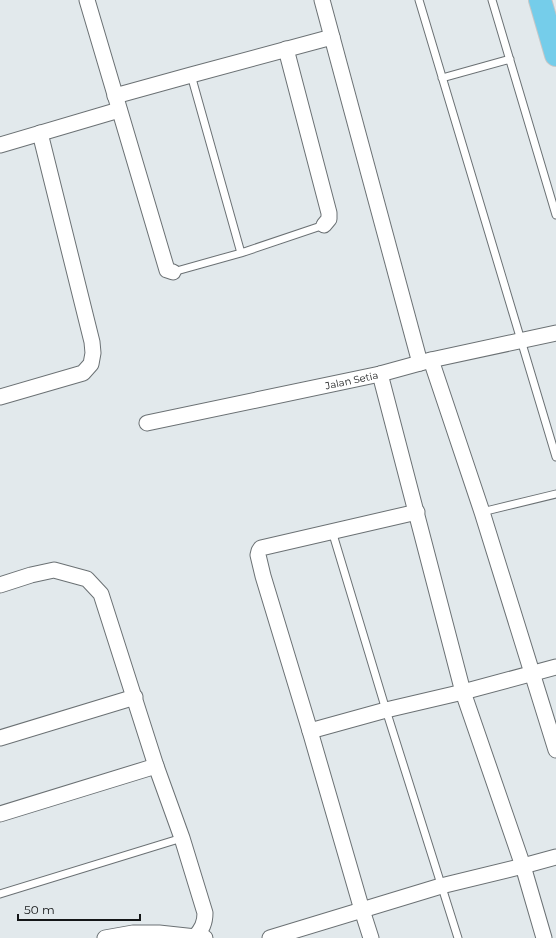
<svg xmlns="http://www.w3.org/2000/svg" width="556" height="938" font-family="Montserrat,sans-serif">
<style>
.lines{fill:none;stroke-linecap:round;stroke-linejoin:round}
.lane-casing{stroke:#6b7174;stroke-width:9}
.street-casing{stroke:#6b7174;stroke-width:17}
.highway-casing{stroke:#c7c7c7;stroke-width:24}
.lane{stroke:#fff;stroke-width:7}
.street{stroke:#fff;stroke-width:15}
.highway{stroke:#75cdea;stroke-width:22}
.labels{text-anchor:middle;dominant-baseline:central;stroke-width:4;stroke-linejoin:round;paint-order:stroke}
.street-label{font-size:10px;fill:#141617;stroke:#e2e9ec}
</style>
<rect width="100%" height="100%" fill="#e2e9ec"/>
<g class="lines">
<g class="lane-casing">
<path id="lane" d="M 419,0 L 556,457
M 492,0 L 556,215
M 191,75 L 241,253
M 442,78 L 510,59
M 173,272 L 241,253 L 324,225
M 482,512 L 556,494
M 332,531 L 386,710 L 458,938
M 0,894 L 182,838"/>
</g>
<g class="street-casing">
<g id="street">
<path d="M 87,0 L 167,270 L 173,272"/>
<path d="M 322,0 L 420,363"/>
<path d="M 286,49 L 329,213 L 329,219 L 324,225"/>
<path d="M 115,96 L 191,75 L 332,37"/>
<path d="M 0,145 L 119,110"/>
<path d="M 431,360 L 482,512 L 556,750"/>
<path d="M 380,374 L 463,692 L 523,866 L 544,938"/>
<path d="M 0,397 L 83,373 L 91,364 L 93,353 L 92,342 L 40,133"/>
<path id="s1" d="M 147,423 L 380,374 L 431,360 L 556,333"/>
<path d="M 0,585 L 31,575 L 54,570 L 87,579 L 101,594 L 156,766 L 182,838 L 205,913 C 205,923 202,929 195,937"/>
<path d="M 310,731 L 386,710 L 463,692 L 556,667"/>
<path d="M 0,738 L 135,697"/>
<path d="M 0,814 L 156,766"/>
<path d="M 105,938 L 133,933 L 159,933 L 205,938"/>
<path d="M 270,938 L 441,886 L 523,866 L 556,857"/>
<path d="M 371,938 L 362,910 L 310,731 L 263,576 L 258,555 L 259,551 L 261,548 L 417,512"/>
</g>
</g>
<g class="highway-casing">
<path id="highway" d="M 540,0 L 556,55"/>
</g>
<use href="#lane" class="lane"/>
<use href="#street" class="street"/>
<use href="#highway" class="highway"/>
</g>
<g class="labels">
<g class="street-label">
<text stroke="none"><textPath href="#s1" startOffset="209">Jalan Setia</textPath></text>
</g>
</g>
<path d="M18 914v6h122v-6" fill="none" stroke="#141617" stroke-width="2"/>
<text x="24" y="914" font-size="12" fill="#141617" stroke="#e2e9ec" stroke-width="3" paint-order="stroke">50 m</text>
</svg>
